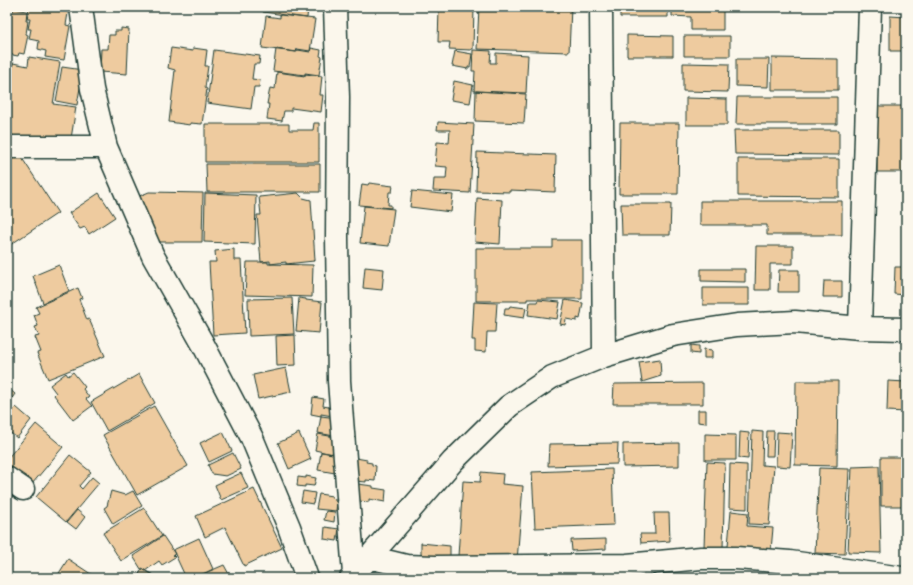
<svg xmlns="http://www.w3.org/2000/svg" width="913" height="585" font-family="Pangolin,sans-serif">
<style>
.building{fill:#eecb9f;stroke:#1f3d34}
.lines{fill:none;stroke-linecap:round;stroke-linejoin:round}
.minor-casing{stroke:#1f3d34;stroke-width:25}
.minor{stroke:#fbf7ec;stroke-width:22}
</style>
<rect width="100%" height="100%" fill="#fbf7ec"/>
<filter id="ink" filterUnits="userSpaceOnUse"><feTurbulence type="fractalNoise" baseFrequency=".025" numOctaves="2"/><feDisplacementMap in="SourceGraphic" scale="8" xChannelSelector="R" yChannelSelector="G"/><feConvolveMatrix kernelMatrix="1 2 1 2 8 2 1 2 1" color-interpolation-filters="sRGB"/></filter>
<g filter="url(#ink)">
<path class="building" d="M 29,7 L 69,7 L 66,25 L 70,26 L 64,60 L 45,57 L 46,51 L 38,49 L 39,41 L 29,39 L 31,29 L 28,29 L 30,19 L 27,19 Z
M 264,7 L 308,7 L 307,18 L 263,12 Z
M 449,7 L 474,7 L 473,49 L 471,49 L 471,50 L 449,49 L 450,42 L 438,42 L 439,9 L 449,10 Z
M 479,7 L 571,7 L 569,52 L 477,49 Z
M 620,7 L 668,7 L 668,17 L 620,17 Z
M 672,7 L 723,7 L 723,30 L 691,30 L 691,17 L 672,16 Z
M 14,9 L 27,11 L 26,21 L 28,21 L 26,34 L 28,35 L 24,54 L 19,53 L 18,56 L 7,54 L 7,10 L 13,11 Z
M 280,15 L 315,19 L 310,51 L 297,49 L 296,52 L 262,48 L 266,16 L 280,18 Z
M 890,16 L 906,17 L 906,51 L 890,51 Z
M 121,28 L 129,29 L 127,74 L 100,72 L 101,49 L 108,49 L 109,35 L 115,35 L 115,31 L 121,31 Z
M 627,35 L 673,36 L 673,56 L 627,56 Z
M 684,36 L 730,36 L 730,56 L 684,56 Z
M 171,48 L 193,51 L 193,48 L 207,50 L 205,66 L 208,66 L 205,88 L 207,89 L 202,124 L 190,123 L 190,125 L 169,122 L 175,70 L 168,68 Z
M 311,48 L 321,50 L 320,56 L 322,57 L 319,75 L 305,73 L 305,75 L 273,71 L 276,49 L 297,52 L 298,50 L 310,52 Z
M 214,50 L 260,56 L 259,64 L 254,64 L 252,79 L 260,80 L 259,87 L 254,87 L 251,109 L 207,103 Z
M 473,50 L 491,51 L 490,63 L 496,63 L 496,53 L 528,55 L 526,93 L 474,91 L 475,71 L 472,71 Z
M 455,51 L 472,54 L 470,67 L 468,67 L 468,69 L 452,66 Z
M 29,57 L 60,62 L 53,104 L 76,107 L 70,145 L 7,135 L 7,67 L 12,68 L 13,63 L 28,66 Z
M 772,58 L 838,59 L 838,90 L 772,90 Z
M 736,59 L 769,59 L 768,87 L 736,86 Z
M 683,63 L 729,64 L 728,92 L 683,91 Z
M 62,67 L 83,70 L 77,105 L 56,101 Z
M 277,72 L 305,76 L 305,74 L 322,76 L 320,95 L 323,95 L 321,112 L 291,108 L 291,111 L 284,111 L 282,121 L 267,119 L 269,104 L 267,104 L 270,88 L 275,89 Z
M 454,81 L 473,85 L 470,103 L 451,100 Z
M 476,91 L 526,94 L 524,123 L 475,121 Z
M 737,97 L 837,97 L 837,124 L 736,124 Z
M 686,98 L 727,99 L 727,125 L 686,125 Z
M 877,106 L 906,106 L 906,172 L 877,172 Z
M 438,122 L 474,124 L 470,193 L 433,191 L 434,179 L 446,179 L 447,167 L 435,166 L 437,142 L 449,143 L 450,130 L 437,130 Z
M 314,123 L 319,123 L 319,162 L 205,162 L 205,124 L 289,124 L 289,130 L 313,130 Z
M 620,123 L 679,123 L 678,194 L 619,194 Z
M 734,130 L 839,130 L 839,155 L 735,154 Z
M 7,148 L 16,149 L 58,213 L 7,247 Z
M 477,152 L 556,155 L 555,192 L 510,190 L 510,192 L 476,191 Z
M 738,159 L 839,159 L 839,197 L 738,196 Z
M 206,164 L 320,164 L 320,192 L 207,192 Z
M 369,183 L 393,186 L 392,192 L 389,192 L 388,205 L 391,205 L 391,208 L 359,205 L 362,184 L 368,185 Z
M 412,191 L 453,195 L 451,212 L 410,207 Z
M 149,192 L 203,193 L 202,242 L 149,242 L 132,199 Z
M 99,193 L 115,217 L 89,234 L 85,227 L 80,229 L 69,213 Z
M 205,193 L 256,195 L 255,244 L 204,242 Z
M 298,193 L 303,198 L 311,200 L 315,260 L 313,260 L 314,261 L 286,264 L 286,262 L 270,264 L 270,261 L 261,262 L 257,215 L 261,215 L 259,197 Z
M 477,198 L 502,200 L 500,244 L 475,242 Z
M 700,201 L 842,201 L 842,235 L 767,235 L 767,225 L 700,225 Z
M 621,204 L 671,204 L 670,235 L 622,235 Z
M 364,206 L 394,209 L 389,246 L 360,243 Z
M 553,240 L 582,240 L 582,299 L 527,299 L 527,301 L 476,301 L 476,248 L 553,248 Z
M 756,246 L 793,246 L 793,264 L 770,264 L 770,290 L 755,290 Z
M 234,249 L 234,260 L 241,260 L 245,333 L 213,335 L 209,262 L 216,262 L 215,251 Z
M 247,262 L 268,262 L 268,264 L 313,265 L 312,297 L 245,295 Z
M 59,265 L 69,291 L 43,303 L 33,276 Z
M 365,267 L 384,269 L 382,290 L 363,288 Z
M 895,267 L 906,267 L 906,295 L 894,294 Z
M 701,269 L 745,269 L 745,282 L 701,281 Z
M 779,270 L 799,270 L 799,292 L 778,292 Z
M 824,281 L 842,281 L 842,297 L 823,297 Z
M 78,288 L 82,298 L 79,299 L 87,320 L 89,319 L 105,356 L 48,379 L 37,353 L 41,352 L 35,337 L 39,336 L 35,327 L 38,326 L 34,315 L 39,313 L 36,307 Z
M 703,288 L 749,288 L 749,305 L 703,305 Z
M 292,298 L 294,334 L 249,336 L 248,299 Z
M 299,298 L 306,299 L 306,300 L 322,302 L 319,333 L 296,331 Z
M 538,300 L 560,302 L 557,319 L 528,315 L 530,302 L 537,302 Z
M 565,300 L 583,303 L 580,319 L 577,318 L 577,321 L 566,319 L 565,325 L 560,324 Z
M 474,302 L 497,303 L 495,332 L 487,332 L 486,352 L 475,351 L 475,340 L 472,340 Z
M 510,306 L 526,308 L 524,318 L 504,315 L 505,308 L 509,308 Z
M 295,335 L 296,365 L 277,366 L 276,336 Z
M 691,345 L 699,346 L 699,354 L 691,353 Z
M 704,349 L 712,350 L 712,358 L 704,358 Z
M 660,359 L 661,376 L 642,382 L 639,362 Z
M 286,368 L 291,392 L 258,399 L 253,375 Z
M 73,372 L 85,387 L 83,389 L 89,397 L 86,399 L 92,406 L 73,420 L 54,395 L 56,393 L 50,385 L 66,373 L 68,376 Z
M 139,374 L 155,403 L 107,431 L 91,402 Z
M 796,381 L 838,381 L 837,466 L 795,465 Z
M 888,381 L 906,382 L 906,412 L 887,411 Z
M 703,383 L 703,404 L 613,404 L 614,384 Z
M 7,387 L 15,394 L 7,405 Z
M 313,397 L 324,399 L 323,406 L 334,408 L 333,416 L 321,414 L 321,416 L 311,414 Z
M 154,406 L 188,466 L 137,495 L 103,435 Z
M 16,407 L 31,420 L 17,438 L 7,430 L 7,417 Z
M 698,410 L 706,410 L 706,423 L 698,422 Z
M 321,416 L 337,418 L 334,436 L 318,433 Z
M 902,419 L 906,420 L 906,439 L 900,438 Z
M 36,424 L 63,447 L 32,484 L 7,463 L 7,459 Z
M 752,431 L 763,432 L 762,465 L 774,466 L 769,525 L 749,524 Z
M 767,431 L 774,431 L 773,456 L 766,456 Z
M 223,432 L 232,451 L 209,462 L 200,443 Z
M 740,432 L 749,433 L 748,459 L 739,458 Z
M 777,432 L 792,433 L 790,467 L 776,466 Z
M 299,433 L 311,459 L 289,469 L 278,443 Z
M 318,434 L 335,437 L 332,454 L 315,450 Z
M 705,434 L 736,435 L 736,460 L 705,460 Z
M 618,443 L 617,464 L 548,466 L 549,444 Z
M 679,443 L 679,466 L 623,467 L 623,444 Z
M 321,452 L 335,454 L 333,465 L 337,466 L 335,473 L 318,470 Z
M 233,453 L 241,469 L 226,476 L 212,474 L 208,465 Z
M 70,455 L 91,472 L 79,486 L 82,489 L 92,477 L 99,483 L 66,522 L 36,497 Z
M 881,457 L 906,457 L 906,506 L 881,506 Z
M 356,458 L 367,460 L 366,462 L 372,463 L 372,465 L 376,466 L 375,481 L 366,480 L 366,482 L 356,481 Z
M 707,462 L 725,463 L 723,548 L 704,547 Z
M 730,464 L 747,465 L 747,509 L 729,508 Z
M 879,466 L 881,553 L 848,552 L 852,467 Z
M 819,468 L 849,469 L 845,554 L 815,553 Z
M 612,469 L 614,525 L 535,528 L 532,472 Z
M 481,472 L 503,474 L 502,484 L 523,486 L 517,561 L 458,556 L 463,481 L 480,482 Z
M 241,473 L 248,488 L 221,500 L 215,485 Z
M 306,476 L 316,478 L 314,486 L 305,485 L 305,487 L 297,486 L 298,477 L 306,478 Z
M 358,484 L 373,486 L 373,488 L 386,490 L 385,502 L 369,499 L 369,502 L 359,501 L 360,499 L 356,499 Z
M 254,489 L 282,548 L 244,566 L 225,527 L 205,537 L 196,516 Z
M 111,491 L 125,495 L 133,491 L 142,506 L 113,524 L 104,508 L 107,506 Z
M 303,491 L 315,493 L 313,504 L 301,502 Z
M 319,494 L 332,496 L 332,498 L 335,499 L 335,501 L 337,502 L 336,511 L 316,509 Z
M 144,508 L 162,536 L 121,561 L 103,533 Z
M 77,510 L 85,517 L 76,529 L 67,522 Z
M 326,511 L 335,512 L 334,522 L 324,520 Z
M 731,511 L 748,513 L 747,526 L 773,528 L 771,550 L 728,546 Z
M 654,513 L 669,513 L 670,541 L 641,543 L 640,534 L 655,534 Z
M 325,527 L 339,529 L 337,541 L 324,539 Z
M 163,536 L 175,554 L 173,555 L 175,557 L 162,565 L 159,561 L 145,571 L 143,568 L 141,569 L 133,556 Z
M 199,538 L 213,569 L 195,578 L 186,578 L 173,550 Z
M 606,539 L 606,549 L 572,551 L 571,540 Z
M 421,543 L 450,546 L 450,558 L 421,556 Z
M 68,559 L 97,578 L 56,578 Z
M 224,565 L 231,578 L 196,577 Z
M 142,569 L 159,578 L 137,578 Z
M 381,571 L 397,574 L 397,578 L 380,578 Z
M 619,576 L 654,576 L 654,578 L 618,578 Z"/>
<g class="lines">
<g class="minor-casing">
<path id="minor" d="M 81,7 L 92,89 L 106,147 L 153,256 L 203,344 L 252,438 L 289,527 L 307,578
M 335,7 L 338,97 L 337,237 L 339,381 L 354,574
M 601,7 L 604,356
M 7,147 L 106,147
M 860,328 L 870,7
M 7,478 L 23,489
M 369,557 L 406,566 L 435,567 L 627,565 L 701,558 L 736,558 L 790,562 L 902,578
M 351,578 L 453,461 L 509,406 L 552,377 L 604,356 L 673,335 L 737,325 L 795,322 L 860,328 L 906,329"/>
</g>
<use href="#minor" class="minor"/>
</g>
</g>
<rect width="913" height="585" fill="none" stroke="#fbf7ec" stroke-width="24"/>
<rect x="12" y="12" width="889" height="561" fill="none" stroke="#1f3d34" stroke-width="1.5" filter="url(#ink)"/>
</svg>
